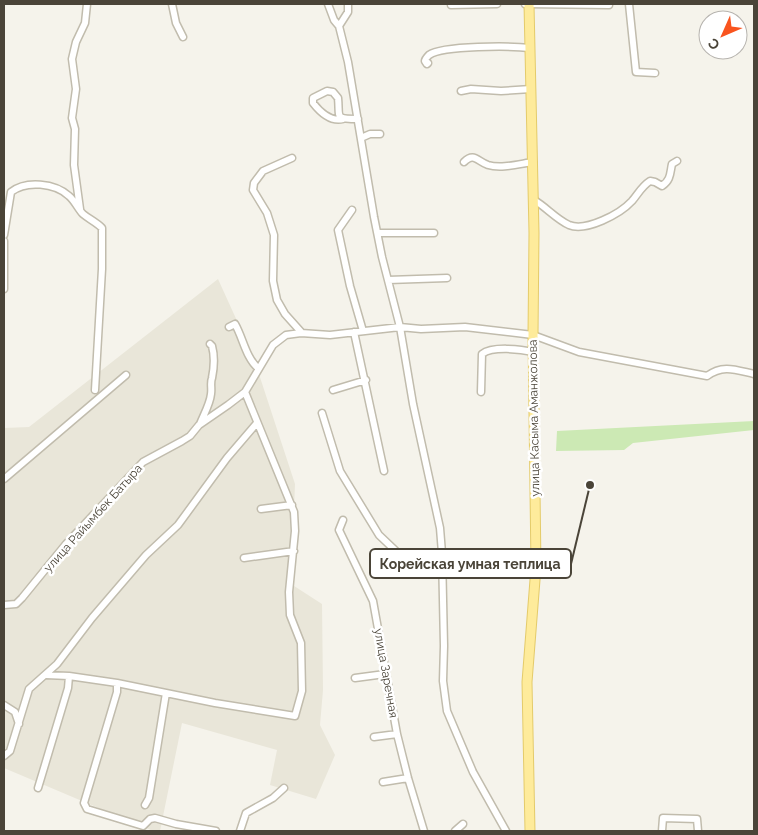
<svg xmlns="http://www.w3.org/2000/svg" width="758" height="835" font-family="Raleway,sans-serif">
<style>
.residential{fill:#e9e6d9}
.green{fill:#cce9b4}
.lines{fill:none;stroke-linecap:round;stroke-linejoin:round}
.minor-casing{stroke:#c1bcad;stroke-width:9}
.major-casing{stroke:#e4cb6a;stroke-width:11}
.minor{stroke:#fff;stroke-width:6}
.major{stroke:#feeb9b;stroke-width:9}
.labels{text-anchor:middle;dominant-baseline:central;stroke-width:5;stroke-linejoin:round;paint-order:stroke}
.street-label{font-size:12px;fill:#4a4438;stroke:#fff}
.leader{fill:none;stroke:#4a4438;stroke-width:2}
.callout-dot{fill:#4a4438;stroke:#fff;stroke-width:2}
.callout{fill:#fff;stroke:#4a4438;stroke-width:2}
.callout-label{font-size:14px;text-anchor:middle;font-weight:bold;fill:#4a4438}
</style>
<rect width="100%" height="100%" fill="#f5f3eb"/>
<path class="residential" d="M 218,279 L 253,356 L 295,484 L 291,584 L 322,604 L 323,690 L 320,725 L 335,755 L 316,799 L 270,785 L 277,750 L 182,723 L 160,831 L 153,831 L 4,768 L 4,428 L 29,427 Z"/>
<path class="green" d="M 754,421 L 754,430 L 633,443 L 624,450 L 556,451 L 557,431 Z"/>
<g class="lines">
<g class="minor-casing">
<path id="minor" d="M 172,4 L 176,23 L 183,37
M 328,4 L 334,20 L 339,26 L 348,62 L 374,217 L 382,257 L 400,327 L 413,404 L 440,528 L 442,553 L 444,646 L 443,681 L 447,711 L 473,772 L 506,831
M 525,4 L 609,5
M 629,4 L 636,72 L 655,73
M 451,5 L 497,4
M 339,26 L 348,12 L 348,4
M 428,63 L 427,64 L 425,61 C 425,59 428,56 429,55 C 443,45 512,46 530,48
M 461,91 L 471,89 L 501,91 L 531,89
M 343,119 C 331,122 320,112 313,103 L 313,98 L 327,91 L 333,92 L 338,98 C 340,118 334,119 358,119
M 361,138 L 370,134 L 380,134
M 292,158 L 263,171 L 254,183 L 253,190 L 267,213 L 274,235 L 273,281 L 277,300 L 285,314 L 302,333
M 464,162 C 474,152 477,161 488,165 C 501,169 519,164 533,162
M 534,200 C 546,207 556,219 569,225 C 586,232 620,214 632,201 C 638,194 642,186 650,181 L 655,182 L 662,186 C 671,180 670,173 672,164 L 677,161
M 80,209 L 74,165 L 75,129 L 72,118 L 76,89 L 72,59 L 76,42 L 85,23 L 87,4
M 352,210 L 338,230 L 350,286 L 363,331
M 378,233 L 434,233
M 4,235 L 11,192 C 26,180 55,183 69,196 C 75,201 78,209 83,214 C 89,219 96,222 102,228 L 102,269 L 95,390
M 4,241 L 4,289
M 388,280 L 447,278
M 229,327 L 235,324 C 243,338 246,358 258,368
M 354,332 L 384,471
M 333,390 L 366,380
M 481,392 L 482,354 C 492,346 521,349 533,352
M 322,413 L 340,471 L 379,535 L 399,554 L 442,553
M 200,424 C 204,414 210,404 211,394 C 212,388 210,383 212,378 C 214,368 215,357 212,346 L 210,344
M 4,479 L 126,375
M 261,509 L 292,505
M 343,520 L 339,530 L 373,601 L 397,734 L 408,778 L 424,831
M 244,558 L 294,551
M 4,605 L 16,604 L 22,598 L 66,544 L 143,462 L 182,441 L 190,436 L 199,425 L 228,405 L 245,392 L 273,345 L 286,335 L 301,333 L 330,335 L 400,327 L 421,329 L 465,327 L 533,335 L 579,352 L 707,376 C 723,364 736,370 754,374
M 46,675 L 69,676
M 355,678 L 385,674
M 166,693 L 117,683 L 117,692 L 84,803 L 87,809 L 143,826 L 150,819 L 155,818 L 176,824 L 216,831
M 4,705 L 15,712 L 19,724
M 374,737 L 397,734
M 4,756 L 10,751 L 29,689 L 57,664 L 92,618 L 146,555 L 178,525 L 227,458 L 257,423
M 383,782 L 408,778
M 38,788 L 68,688 L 69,676 L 117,683
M 145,805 L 149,798 L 166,693 L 215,703 L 295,716 L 302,691 L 301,643 L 290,615 L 289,592 L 295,531 L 294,512 L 245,392
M 240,831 L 246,813 L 273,798 L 284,788
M 455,831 L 463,824
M 662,831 L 663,818 L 697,819 L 698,831"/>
</g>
<g class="major-casing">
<path id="major" d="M 529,4 L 534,233 L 533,335 L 536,567 L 527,682 L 530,831"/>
</g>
<use href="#minor" class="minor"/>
<use href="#major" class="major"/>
</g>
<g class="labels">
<g class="street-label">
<text transform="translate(534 418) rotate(-91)">улица Касыма Аманжолова</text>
<text transform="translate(93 518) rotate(-48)">улица Райымбек Батыра</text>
<text transform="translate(386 673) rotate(80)">улица Заречная</text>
</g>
</g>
<path class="leader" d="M590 485L571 564"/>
<circle class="callout-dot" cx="590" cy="485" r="5"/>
<rect class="callout" x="370" y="549" width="201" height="29" rx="5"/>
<g class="callout-label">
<text x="470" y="569">Корейская умная теплица</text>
</g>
<rect width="758" height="835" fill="none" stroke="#4a4438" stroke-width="10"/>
<g transform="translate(723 35) rotate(225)"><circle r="24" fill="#ffffff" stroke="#b7b4af"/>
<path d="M0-4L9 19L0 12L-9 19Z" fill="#f9541e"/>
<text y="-8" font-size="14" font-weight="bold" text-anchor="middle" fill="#4a4438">С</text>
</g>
</svg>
